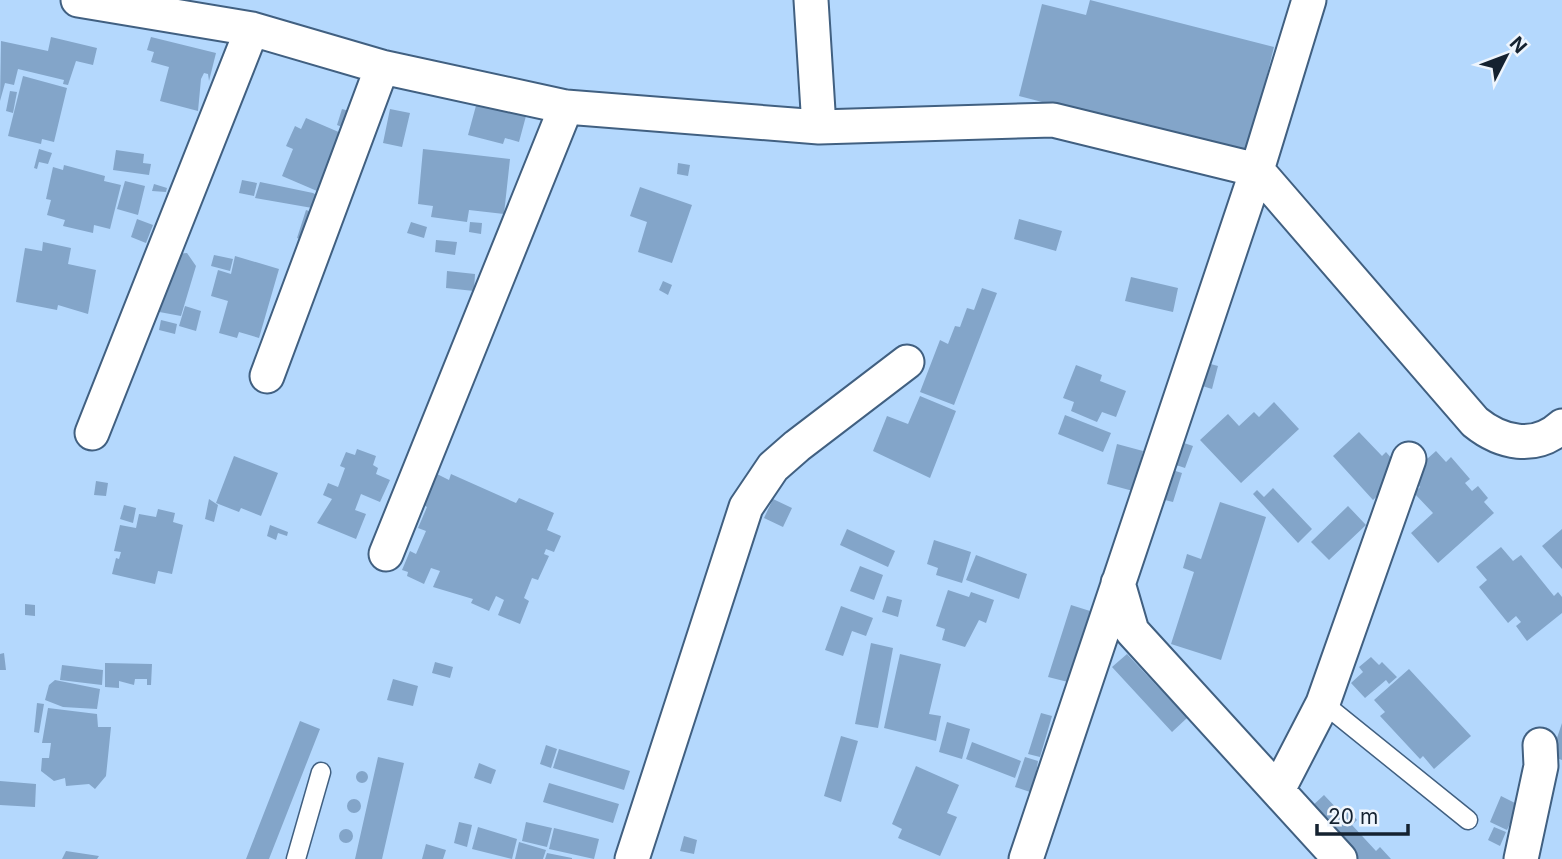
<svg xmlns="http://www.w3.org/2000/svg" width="1562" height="859" font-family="Inter,sans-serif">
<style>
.building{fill:#83a5c9}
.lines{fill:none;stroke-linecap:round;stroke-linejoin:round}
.lane-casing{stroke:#416081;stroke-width:21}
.street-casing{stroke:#416081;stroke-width:37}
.lane{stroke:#fff;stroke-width:18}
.street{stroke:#fff;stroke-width:33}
</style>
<rect width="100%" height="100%" fill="#b4d8fd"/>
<path class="building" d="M 1090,0 L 1274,47 L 1247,155 L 1019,96 L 1042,4 L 1086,15 Z
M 51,37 L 97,48 L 93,65 L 76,61 L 68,85 L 63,84 L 64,80 L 18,69 L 14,85 L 5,83 L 0,101 L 1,41 L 48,51 Z
M 151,37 L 216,53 L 209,81 L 208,74 L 204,73 L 201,79 L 198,111 L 160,101 L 169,67 L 151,62 L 154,52 L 147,50 Z
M 23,76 L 67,88 L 54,142 L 42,139 L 41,144 L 8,136 Z
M 10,91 L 17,92 L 13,113 L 6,111 Z
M 477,102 L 526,116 L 519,142 L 505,138 L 503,144 L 468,135 Z
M 342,109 L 353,112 L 347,129 L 337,125 Z
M 390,109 L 410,113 L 402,147 L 383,143 Z
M 306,118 L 341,133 L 317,191 L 282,176 L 293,149 L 286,146 L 295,126 L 301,129 Z
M 39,149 L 52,153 L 48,164 L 39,162 L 37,169 L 34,168 Z
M 423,149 L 510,159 L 504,214 L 469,210 L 467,222 L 431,217 L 433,206 L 418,204 Z
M 116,150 L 144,154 L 143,163 L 151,164 L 149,175 L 113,170 Z
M 678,163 L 690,165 L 688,176 L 677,174 Z
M 64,165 L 105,176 L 104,181 L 121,185 L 110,229 L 94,225 L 93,233 L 63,226 L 65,220 L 47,215 L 51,200 L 46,199 L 53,167 L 63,170 Z
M 242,180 L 257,183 L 254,196 L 239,193 Z
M 125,181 L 145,186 L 138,215 L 117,209 Z
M 260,182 L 313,193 L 322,198 L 318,209 L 255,198 Z
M 154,184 L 167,188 L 166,192 L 152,191 Z
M 640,187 L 692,205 L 672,263 L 638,252 L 647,222 L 630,216 Z
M 306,210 L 315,213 L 303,240 L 297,238 Z
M 137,219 L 153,225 L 146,243 L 131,237 Z
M 1019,219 L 1062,231 L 1056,251 L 1014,239 Z
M 411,222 L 427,227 L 424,238 L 407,233 Z
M 470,222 L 482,223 L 481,234 L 469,232 Z
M 436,240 L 457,242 L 455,255 L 435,252 Z
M 43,242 L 71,248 L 68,264 L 96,270 L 88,314 L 58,305 L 57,310 L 16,302 L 25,248 L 42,251 Z
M 187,253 L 196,266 L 181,316 L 154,311 L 174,254 Z
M 214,255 L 233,259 L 230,271 L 211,266 Z
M 235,256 L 279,269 L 259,338 L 239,332 L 237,338 L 219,333 L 228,301 L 211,296 L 218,270 L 231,274 Z
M 447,271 L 475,274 L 474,291 L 446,288 Z
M 1131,277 L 1178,288 L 1173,312 L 1125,301 Z
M 663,281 L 672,285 L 668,295 L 659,290 Z
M 982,288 L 997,293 L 954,405 L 920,392 L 940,340 L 948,344 L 955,326 L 960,327 L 967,308 L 974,310 Z
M 185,306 L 201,311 L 196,331 L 179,326 Z
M 161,320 L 177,324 L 175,334 L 159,330 Z
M 1203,362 L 1218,366 L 1212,389 L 1196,384 Z
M 1076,365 L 1102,375 L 1100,381 L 1126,391 L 1116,417 L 1102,412 L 1097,422 L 1071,411 L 1074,402 L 1063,398 Z
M 920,396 L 956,411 L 930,478 L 873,451 L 887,416 L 908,424 Z
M 1274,402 L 1299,429 L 1241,483 L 1200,440 L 1228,414 L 1239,426 L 1254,412 L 1259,417 Z
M 1065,415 L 1111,433 L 1103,452 L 1058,434 Z
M 1359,432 L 1382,456 L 1386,452 L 1399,467 L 1382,483 L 1386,488 L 1373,500 L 1333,456 Z
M 1181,442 L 1193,446 L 1185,468 L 1173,464 Z
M 1117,444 L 1143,451 L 1133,491 L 1107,484 Z
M 357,449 L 376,456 L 373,465 L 378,468 L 376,474 L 390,480 L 380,502 L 361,494 L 355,510 L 366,514 L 356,539 L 317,523 L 332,499 L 323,495 L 328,483 L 338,487 L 345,468 L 340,466 L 346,452 L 355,455 Z
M 1436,451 L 1446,462 L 1451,457 L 1470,479 L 1465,483 L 1472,491 L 1478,486 L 1488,498 L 1484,502 L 1494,513 L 1438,563 L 1411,533 L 1433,513 L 1414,493 L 1420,487 L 1409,475 Z
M 234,456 L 278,473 L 261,516 L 241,508 L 239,512 L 216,503 Z
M 1169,469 L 1182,473 L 1173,502 L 1161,499 Z
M 435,473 L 449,480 L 451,474 L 516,503 L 519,498 L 554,513 L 547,530 L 561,536 L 554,552 L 546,549 L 544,554 L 549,556 L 538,580 L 532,578 L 524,598 L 529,601 L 520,624 L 498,615 L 504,600 L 496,596 L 489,611 L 471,603 L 473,599 L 433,587 L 440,571 L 431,568 L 424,584 L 407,576 L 408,572 L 402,570 L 410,551 L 416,554 L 426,531 L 418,528 L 427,507 L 422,504 Z
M 96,481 L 108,483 L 106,496 L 94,495 Z
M 1273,488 L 1312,529 L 1298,543 L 1253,494 L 1257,490 L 1264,497 Z
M 209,499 L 218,505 L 214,522 L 205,519 Z
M 773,499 L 792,508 L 783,527 L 764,518 Z
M 1220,502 L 1266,517 L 1221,660 L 1171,644 L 1194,572 L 1183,568 L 1187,554 L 1201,559 Z
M 124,505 L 136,508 L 133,523 L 120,519 Z
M 1348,506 L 1366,525 L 1329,560 L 1311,542 Z
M 158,509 L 175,513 L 173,522 L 183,525 L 172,574 L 158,571 L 155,584 L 112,574 L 116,558 L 119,559 L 121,552 L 114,551 L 120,525 L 136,528 L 139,514 L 156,517 Z
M 270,525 L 288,532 L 287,536 L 278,533 L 276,540 L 267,536 Z
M 847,529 L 895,551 L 888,567 L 840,545 Z
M 1562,529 L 1562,569 L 1542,546 Z
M 934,540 L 971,552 L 962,583 L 936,575 L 938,568 L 927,564 Z
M 1501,547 L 1513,561 L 1521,555 L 1554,596 L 1558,592 L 1562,597 L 1562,613 L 1527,641 L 1516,626 L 1521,622 L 1516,616 L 1508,623 L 1479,587 L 1487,580 L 1476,567 Z
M 976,555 L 1027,574 L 1019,599 L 966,580 Z
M 860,566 L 883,575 L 874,600 L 850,591 Z
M 948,590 L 969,597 L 971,592 L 994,600 L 986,623 L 979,620 L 965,647 L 942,640 L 945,629 L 936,626 Z
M 887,596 L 902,600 L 898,617 L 882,612 Z
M 25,604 L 35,605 L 35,616 L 25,615 Z
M 1071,605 L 1090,611 L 1068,682 L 1048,677 Z
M 841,606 L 873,618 L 866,636 L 852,631 L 843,656 L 825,650 Z
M 871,643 L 893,648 L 878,728 L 855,724 Z
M 4,653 L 6,670 L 0,670 L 0,654 Z
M 900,654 L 941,664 L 929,714 L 941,716 L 936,741 L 884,728 Z
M 1127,654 L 1187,718 L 1172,732 L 1112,667 Z
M 1371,657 L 1379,665 L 1382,662 L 1397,677 L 1389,684 L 1386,680 L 1365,698 L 1351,683 L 1363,672 L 1359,667 Z
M 435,662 L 453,667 L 450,678 L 432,673 Z
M 105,663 L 152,664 L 151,685 L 147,685 L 147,679 L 135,679 L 134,685 L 119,681 L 119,688 L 105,687 Z
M 62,665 L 103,670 L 102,685 L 60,680 Z
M 1409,669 L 1471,736 L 1434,769 L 1423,756 L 1420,759 L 1380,716 L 1385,712 L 1374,700 Z
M 393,679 L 418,686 L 413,706 L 387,700 Z
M 55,680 L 100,689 L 97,709 L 63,707 L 45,700 L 49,685 Z
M 37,703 L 44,704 L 39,733 L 34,732 Z
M 48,708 L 97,714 L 98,727 L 111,727 L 106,776 L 95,789 L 89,784 L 66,786 L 65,778 L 54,781 L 41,771 L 42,758 L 49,758 L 51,743 L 42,743 Z
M 1041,713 L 1052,716 L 1040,757 L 1028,754 Z
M 300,721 L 320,729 L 269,859 L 246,859 Z
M 947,722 L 970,729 L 962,759 L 939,752 Z
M 1562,723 L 1562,760 L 1551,756 Z
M 841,736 L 858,741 L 841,802 L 824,796 Z
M 972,742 L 1021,761 L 1015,778 L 966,759 Z
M 546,745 L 557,749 L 551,768 L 540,764 Z
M 559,749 L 630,771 L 624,790 L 553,768 Z
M 378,757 L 404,763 L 382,859 L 355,859 Z
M 1025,757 L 1038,761 L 1033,793 L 1015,787 Z
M 479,763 L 496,770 L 491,784 L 474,778 Z
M 916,766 L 959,785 L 947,813 L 957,817 L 940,856 L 898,838 L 902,829 L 892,824 Z
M356 777a6 6 0 1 1 12 0a6 6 0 1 1-12 0Z
M 0,781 L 36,784 L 35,807 L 0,805 Z
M 549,783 L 619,804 L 613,823 L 543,802 Z
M 1324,795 L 1341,813 L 1346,808 L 1357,820 L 1352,825 L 1376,851 L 1380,847 L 1391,859 L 1357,859 L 1310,808 Z
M 1501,796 L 1519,805 L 1507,830 L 1490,822 Z
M347 806a7 7 0 1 1 14 0a7 7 0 1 1-14 0Z
M 459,822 L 472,825 L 467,847 L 454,843 Z
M 526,822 L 552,828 L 547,847 L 522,841 Z
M 478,827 L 517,839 L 512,859 L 472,849 Z
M 1494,827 L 1506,832 L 1500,846 L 1488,840 Z
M 554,828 L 599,839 L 594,859 L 549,849 Z
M339 836a7 7 0 1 1 14 0a7 7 0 1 1-14 0Z
M 684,836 L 697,840 L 694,854 L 680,851 Z
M 519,842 L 546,850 L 543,859 L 515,859 Z
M 426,844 L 446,850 L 443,859 L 422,859 Z
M 66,851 L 99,856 L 97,859 L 62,859 Z
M 547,853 L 572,858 L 572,859 L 545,859 Z"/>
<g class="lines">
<g class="lane-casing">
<path id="lane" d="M 1323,703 L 1468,820
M 296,859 L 321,772"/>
</g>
<g class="street-casing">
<path id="street" d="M 78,0 L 252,29 L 382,67 L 566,107 L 819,127 L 1053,120 L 1257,170 L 1475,422 C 1501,443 1535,451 1562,426
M 811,0 L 819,127
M 267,376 L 382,67
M 92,433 L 252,29
M 386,554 L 566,107
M 1118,583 L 1132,631 L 1340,859
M 1278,790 L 1323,703 L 1409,459
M 632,859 L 746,507 L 773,467 L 797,446 L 907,362
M 1026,859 L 1257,170 L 1309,0
M 1521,859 L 1541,766 L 1540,745"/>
</g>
<use href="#lane" class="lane"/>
<use href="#street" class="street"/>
</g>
<g transform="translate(1506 56) rotate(48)" stroke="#eef5fd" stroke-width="5" paint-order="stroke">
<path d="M0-5L12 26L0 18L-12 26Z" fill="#152230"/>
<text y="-10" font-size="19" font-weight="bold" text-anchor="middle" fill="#152230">N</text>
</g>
<path d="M1317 824v10h91v-10" fill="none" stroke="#152230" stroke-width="3.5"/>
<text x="1328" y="824" font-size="21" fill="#152230" stroke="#eef5fd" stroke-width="5" paint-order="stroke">20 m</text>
</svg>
